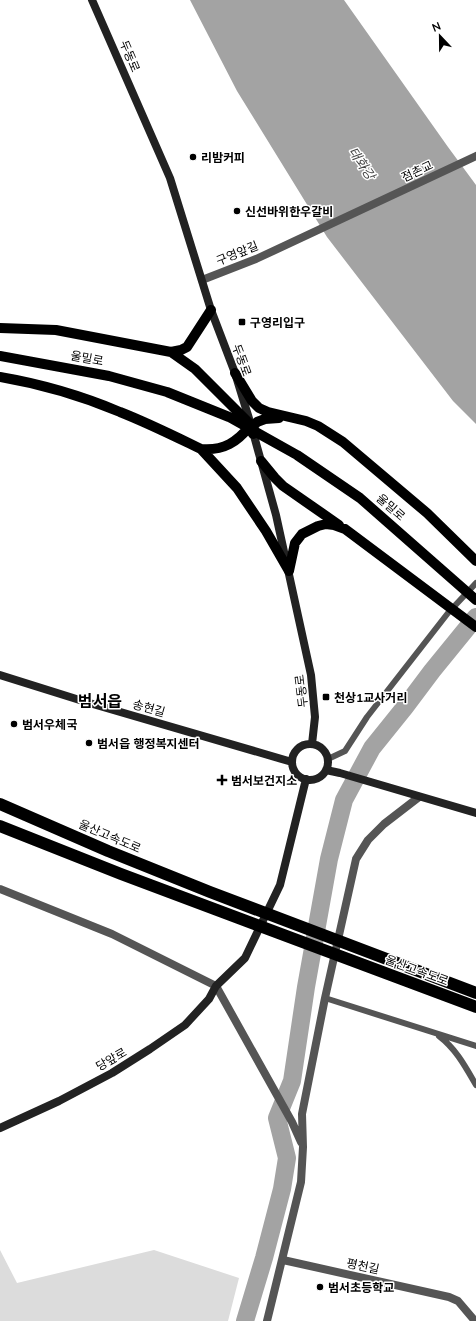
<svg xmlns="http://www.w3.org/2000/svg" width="476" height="1321" font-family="Mulish,'Noto Sans KR',sans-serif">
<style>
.green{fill:#dcdcdc}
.water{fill:#a3a3a3}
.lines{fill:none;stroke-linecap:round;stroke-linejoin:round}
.river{stroke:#a3a3a3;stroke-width:18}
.lane{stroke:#555;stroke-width:6}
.street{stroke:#555;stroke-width:8}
.secondary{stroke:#222;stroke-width:8}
.primary{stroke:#000;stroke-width:10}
.highway{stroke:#000;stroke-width:12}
.poi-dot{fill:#000;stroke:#fff;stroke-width:1.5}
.labels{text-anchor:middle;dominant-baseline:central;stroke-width:3;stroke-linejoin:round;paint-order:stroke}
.street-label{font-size:12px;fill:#000;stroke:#fff}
.poi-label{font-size:12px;font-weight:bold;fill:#000;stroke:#fff;text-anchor:start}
.water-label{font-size:13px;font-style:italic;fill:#444;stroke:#fff}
.district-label{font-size:16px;font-weight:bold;fill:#000;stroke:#fff}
</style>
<rect width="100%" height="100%" fill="#fff"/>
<path class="green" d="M 0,1250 L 17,1283 L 154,1250 L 239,1278 L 228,1321 L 0,1321 Z"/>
<path class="water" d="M 190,0 L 344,0 L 448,147 L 476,185 L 476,424 L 453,401 L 327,237 L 237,91 Z"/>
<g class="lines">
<path class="river" d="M 245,1321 L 264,1258 L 282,1189 L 287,1158 L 277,1118 L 292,1081 L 306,987 L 329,859 L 344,800 L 372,748 L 405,707 L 432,671 L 476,617"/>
<path class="lane" d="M 328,759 L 345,751 L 367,717 L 448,613 L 476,583
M 325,998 L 476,1046
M 439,1036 C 456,1049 465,1066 476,1085"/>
<path class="street" d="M 202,280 L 256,259 L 476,156
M 0,889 L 112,934 L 216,986 L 292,1122 L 301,1142
M 283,1260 L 449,1297 L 458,1301 L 475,1321
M 267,1321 L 301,1182 L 303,1147 L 302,1114 L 325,998 L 356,859 L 368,840 L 384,824 L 419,797"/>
<path class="secondary" d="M 92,0 L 170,178 L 211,310 L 235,373 L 251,425 L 276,515 L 311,675 L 315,717 L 312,744
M 0,675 L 86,702 L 292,762
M292 762a18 18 0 1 1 36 0a18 18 0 1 1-36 0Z
M 326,770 L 340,773 L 476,813
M 0,1128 L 59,1101 L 112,1073 L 150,1049 L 185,1025 L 209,999 L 216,986 L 245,958 L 280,885 L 306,779"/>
<path class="primary" d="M 0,328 L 56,330 L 171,352 L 181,350 L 187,347 L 211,310
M 0,356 L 109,376 L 167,392 L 229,417 L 297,455 L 360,498 L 476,600
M 235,373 L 252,401 L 259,408 L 268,412 L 306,421 L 318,426 L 343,442 L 427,513 L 476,561
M 0,377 C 41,384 82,396 120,412 C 148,423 174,436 201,449 C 224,451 237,442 251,425 L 195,369 L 171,352
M 253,434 L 253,427 L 257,422 L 265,419 L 279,418
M 201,449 L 237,488 L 266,531 L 289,571
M 261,461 L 275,478 L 283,486 L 339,525
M 289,571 L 295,543 L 302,534 L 318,526 L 326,524 L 334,525 L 345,529 L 476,627"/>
<path class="highway" d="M 0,804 L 108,851 L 210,892 L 476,993
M 0,826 L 121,874 L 476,1007"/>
</g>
<g class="poi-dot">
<circle cx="193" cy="157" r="4"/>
<circle cx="237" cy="211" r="4"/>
<rect x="238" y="318" width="8" height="8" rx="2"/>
<rect x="322" y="693" width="8" height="8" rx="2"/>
<circle cx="14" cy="724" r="4"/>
<circle cx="89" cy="743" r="4"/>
<path d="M220 774h4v4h4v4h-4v4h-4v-4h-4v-4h4z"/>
<circle cx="320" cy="1287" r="4"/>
</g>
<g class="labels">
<g class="street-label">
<text transform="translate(130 56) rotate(67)">두동로</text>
<text transform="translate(417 171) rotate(-25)">점촌교</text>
<text transform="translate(237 253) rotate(-22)">구영앞길</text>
<text transform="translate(87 358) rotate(10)">울밀로</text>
<text transform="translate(242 360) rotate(70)">두동로</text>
<text transform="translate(391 507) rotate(41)">울밀로</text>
<text transform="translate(301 691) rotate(-97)">두동로</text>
<text transform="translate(149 708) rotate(16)">송현길</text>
<text transform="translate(110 836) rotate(23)">울산고속도로</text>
<text transform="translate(417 970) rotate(20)">울산고속도로</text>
<text transform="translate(111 1059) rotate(-30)">당앞로</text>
<text transform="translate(363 1266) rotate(12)">평천길</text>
</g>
<g class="poi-label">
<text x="201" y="157">리밤커피</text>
<text x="245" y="211">신선바위한우갈비</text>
<text x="250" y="322">구영리입구</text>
<text x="334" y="697">천상1교사거리</text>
<text x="22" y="724">범서우체국</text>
<text x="97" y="743">범서읍 행정복지센터</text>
<text x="231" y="780">범서보건지소</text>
<text x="328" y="1287">범서초등학교</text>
</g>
<g class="water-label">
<text transform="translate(362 163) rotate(56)">태화강</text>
</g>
<g class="district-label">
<text x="100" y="701">범서읍</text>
</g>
</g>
<g transform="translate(440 36) rotate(338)" stroke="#ffffff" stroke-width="3" paint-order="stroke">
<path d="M0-3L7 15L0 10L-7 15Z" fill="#000000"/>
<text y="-6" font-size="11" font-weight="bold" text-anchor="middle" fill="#000000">N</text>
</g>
</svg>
